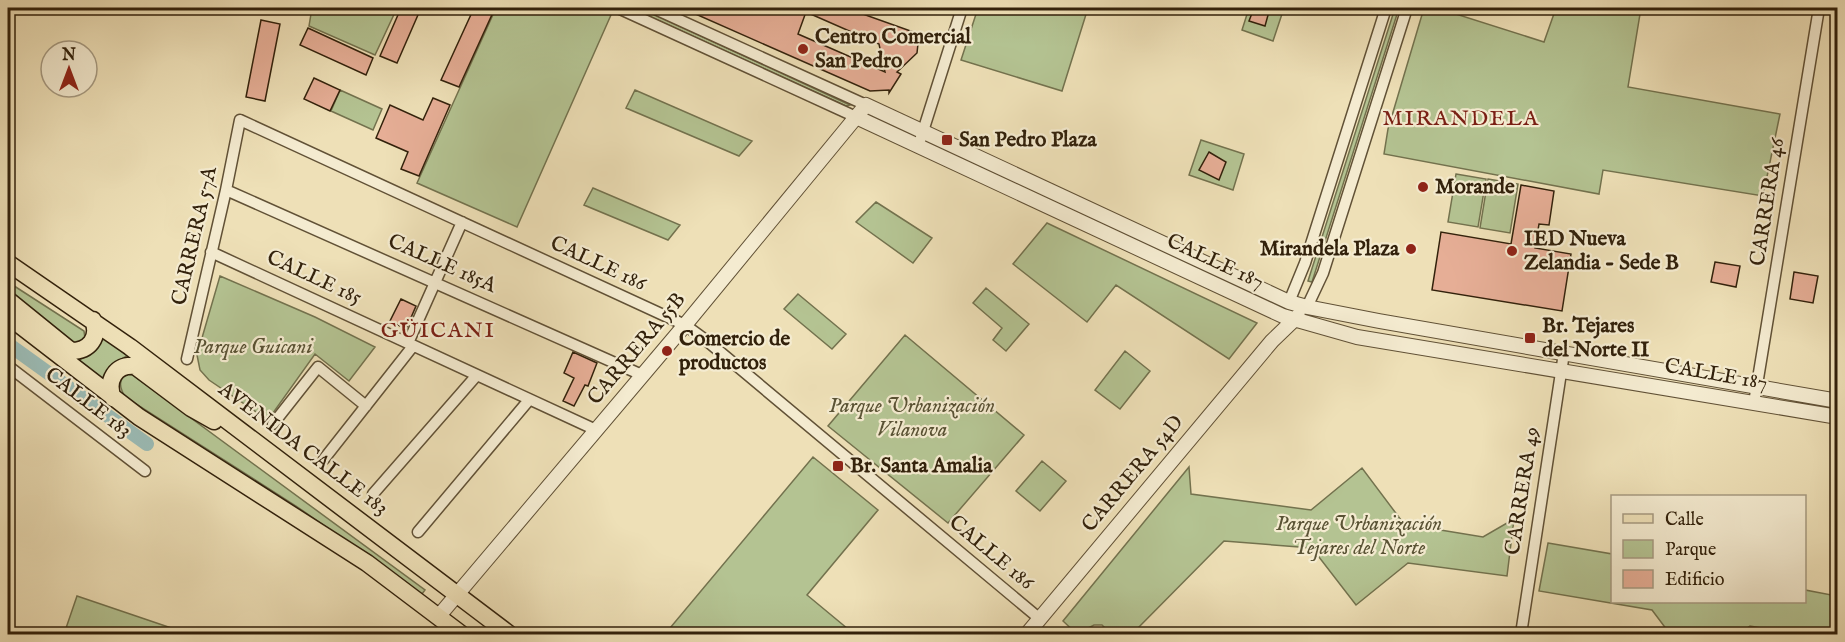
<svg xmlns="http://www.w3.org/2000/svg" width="1845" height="642" font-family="'IM FELL English',serif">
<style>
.green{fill:#b4c392;stroke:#73724e;stroke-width:1.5}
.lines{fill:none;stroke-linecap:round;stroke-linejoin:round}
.canal{stroke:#9bbbb5;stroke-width:14}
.building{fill:#e6ae96;stroke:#32210b;stroke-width:1.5;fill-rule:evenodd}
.minor-casing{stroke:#615136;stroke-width:13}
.tertiary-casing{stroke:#615136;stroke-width:16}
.primary-casing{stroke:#32210b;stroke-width:19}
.minor{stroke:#f4ebd0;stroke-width:10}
.tertiary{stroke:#f4ebd0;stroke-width:14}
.primary{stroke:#eee0b7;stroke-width:16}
.poi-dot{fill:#8f2418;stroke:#f4ebd0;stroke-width:2}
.labels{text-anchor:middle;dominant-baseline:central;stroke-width:4.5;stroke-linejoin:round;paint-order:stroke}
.poi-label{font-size:21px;font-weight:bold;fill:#32210b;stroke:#f4ebd0;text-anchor:start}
.street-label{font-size:21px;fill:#32210b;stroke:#f4ebd0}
.park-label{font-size:21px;font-style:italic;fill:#595234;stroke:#f4ebd0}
.neighbourhood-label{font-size:22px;letter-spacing:1.5px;fill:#7a1f14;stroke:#f4ebd0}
</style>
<rect width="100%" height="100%" fill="#eee0b7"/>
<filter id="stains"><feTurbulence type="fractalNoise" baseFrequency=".00333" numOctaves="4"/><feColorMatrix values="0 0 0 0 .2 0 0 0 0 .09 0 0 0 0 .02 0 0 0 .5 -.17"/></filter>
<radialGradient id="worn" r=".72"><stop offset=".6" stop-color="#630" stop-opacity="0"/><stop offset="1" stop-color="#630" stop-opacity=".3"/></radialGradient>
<path class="green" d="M 312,8 L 397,8 L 375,55 L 309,26 Z
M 496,8 L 593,8 L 611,15 L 517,227 L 417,183 Z
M 631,8 L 641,8 L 850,105 L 846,106 Z
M 978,8 L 1088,8 L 1062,91 L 961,60 Z
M 1249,8 L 1284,8 L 1273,41 L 1242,30 Z
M 1395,8 L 1399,8 L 1312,282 L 1308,281 Z
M 1424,8 L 1437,8 L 1544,42 L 1556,8 L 1641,8 L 1628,87 L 1780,114 L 1763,196 L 1603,170 L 1599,194 L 1384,154 L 1388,129 Z
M 340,90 L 382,109 L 373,130 L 331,111 Z
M 635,90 L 752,141 L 739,156 L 626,108 Z
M 1201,140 L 1244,154 L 1233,190 L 1189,175 Z
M 1456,174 L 1486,179 L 1478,227 L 1448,222 Z
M 1488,179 L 1518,184 L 1510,233 L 1480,228 Z
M 593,188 L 680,225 L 668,240 L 584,205 Z
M 876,202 L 932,238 L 913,263 L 856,222 Z
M 1047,223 L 1257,323 L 1229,359 L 1116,285 L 1087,322 L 1013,264 Z
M 220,276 L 315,317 L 375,347 L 349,381 L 315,354 L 268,420 L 209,380 L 200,370 L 197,355 Z
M 8,282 L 84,331 L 85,339 L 73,344 L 8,296 Z
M 986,288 L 1029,324 L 1006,351 L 993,340 L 1002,328 L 973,303 Z
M 798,294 L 846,334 L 832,349 L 784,309 Z
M 102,335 L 127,356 L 119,360 L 105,382 L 79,360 L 87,356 Z
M 905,335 L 1024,435 L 948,523 L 828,426 Z
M 1125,351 L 1150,371 L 1120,409 L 1095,390 Z
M 128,374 L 131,374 L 425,590 L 422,594 L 296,506 L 125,397 C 120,388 117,379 128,374 Z
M 813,457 L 878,510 L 807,595 L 854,634 L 665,634 Z
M 1042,461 L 1066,481 L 1040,511 L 1016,491 Z
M 1189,467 L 1191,494 L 1311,510 L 1362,468 L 1404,524 L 1483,537 L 1514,519 L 1507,576 L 1408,563 L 1356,605 L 1312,548 L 1224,541 L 1135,631 L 1138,634 L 1111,634 L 1102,625 L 1094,625 L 1077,634 L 1063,621 Z
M 1548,543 L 1612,554 L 1612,602 L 1804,602 L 1805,590 L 1837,596 L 1837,634 L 1796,634 L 1750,626 L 1738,634 L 1670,634 L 1652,610 L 1539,591 Z
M 77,596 L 189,634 L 64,634 Z"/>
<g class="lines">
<path class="canal" d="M 8,344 L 147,444"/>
</g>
<path class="building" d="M 401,8 L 421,8 L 397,63 L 380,56 Z
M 474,8 L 495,8 L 459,87 L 441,80 Z
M 682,8 L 846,8 L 919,34 L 917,53 L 897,72 L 901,74 L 889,93 L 889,90 L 870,91 ZM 806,12 L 879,44 L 885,72 L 798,34 Z
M 1254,8 L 1270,8 L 1265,26 L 1249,21 Z
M 261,20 L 280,24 L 265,101 L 246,97 Z
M 308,28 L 373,58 L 366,75 L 300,45 Z
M 314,78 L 340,90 L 330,111 L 304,99 Z
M 433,98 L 450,105 L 419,176 L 401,169 L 408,152 L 376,138 L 390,105 L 423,120 Z
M 1209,152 L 1226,162 L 1219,180 L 1199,170 Z
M 1521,185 L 1554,191 L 1549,225 L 1539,224 L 1535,248 L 1571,254 L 1562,311 L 1432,290 L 1441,232 L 1511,244 Z
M 1715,262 L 1740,266 L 1736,287 L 1711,282 Z
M 1794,272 L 1818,276 L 1813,303 L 1790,299 Z
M 401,299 L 416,306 L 406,329 L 390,321 Z
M 573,352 L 597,363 L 588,386 L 585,385 L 574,406 L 563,401 L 574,378 L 564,373 Z"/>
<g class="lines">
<g class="minor-casing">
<path id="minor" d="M 618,8 L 856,117
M 653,8 L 866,105
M 918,147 L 962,8
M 226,190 L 642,375
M 211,252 L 596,430
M 1289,302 L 1305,263 L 1386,8
M 1307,307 L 1323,273 L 1407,8
M 408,343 L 462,222
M 187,359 L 226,190 L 240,120 L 685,325 L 707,341 L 1040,619
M 8,366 L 145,471
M 1754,403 L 1819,8
M 273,424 L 318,367 L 366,406
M 324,459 L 413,346
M 373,494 L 477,375
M 418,532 L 529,400
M 1521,634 L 1564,353"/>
</g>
<g class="tertiary-casing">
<path id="tertiary" d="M 856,117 L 1283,316 L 1357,337 L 1838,417
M 438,617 L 685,325 L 866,105 L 1289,302 L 1307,307 L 1379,321 L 1838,401
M 1027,634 L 1272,341 L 1298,316"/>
</g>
<g class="primary-casing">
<path id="primary" d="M 8,263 L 130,347 L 509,634
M 8,300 L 71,351 C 89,351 100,338 93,320
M 8,316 L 139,417 L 367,563 L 461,634
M 113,398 C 106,381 115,364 135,366 L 191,408 L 214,421"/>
</g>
<use href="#minor" class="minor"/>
<use href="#tertiary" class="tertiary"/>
<use href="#primary" class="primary"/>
</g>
<g class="poi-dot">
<circle cx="803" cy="49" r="6"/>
<rect x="941" y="134" width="12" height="12" rx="3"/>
<circle cx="1423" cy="187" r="6"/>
<circle cx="1411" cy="249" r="6"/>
<circle cx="1512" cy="251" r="6"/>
<rect x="1524" y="332" width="12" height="12" rx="3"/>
<circle cx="667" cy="351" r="6"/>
<rect x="832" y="460" width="12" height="12" rx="3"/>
</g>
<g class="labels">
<g class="poi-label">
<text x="815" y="37">Centro Comercial<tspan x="815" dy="24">San Pedro</tspan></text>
<text x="959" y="140">San Pedro Plaza</text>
<text x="1435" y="187">Morande</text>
<text x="1524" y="239">IED Nueva<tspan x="1524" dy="24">Zelandia - Sede B</tspan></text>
<text x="1399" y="249" text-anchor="end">Mirandela Plaza</text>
<text x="1542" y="326">Br. Tejares<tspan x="1542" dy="24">del Norte II</tspan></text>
<text x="679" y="339">Comercio de<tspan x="679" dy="24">productos</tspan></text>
<text x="850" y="466">Br. Santa Amalia</text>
</g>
<g class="street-label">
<text transform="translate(1768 202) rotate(-81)">CARRERA 46</text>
<text transform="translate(195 236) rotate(-77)">CARRERA 57A</text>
<text transform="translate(1215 262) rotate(25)">CALLE 187</text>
<text transform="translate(442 264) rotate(24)">CALLE 185A</text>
<text transform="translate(598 264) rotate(25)">CALLE 186</text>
<text transform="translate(314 278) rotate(25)">CALLE 185</text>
<text transform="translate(637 349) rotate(-50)">CARRERA 55B</text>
<text transform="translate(1716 375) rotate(10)">CALLE 187</text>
<text transform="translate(88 403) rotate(37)">CALLE 183</text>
<text transform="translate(303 449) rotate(37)">AVENIDA CALLE 183</text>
<text transform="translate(1133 474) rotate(-50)">CARRERA 54D</text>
<text transform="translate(1523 491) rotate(-81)">CARRERA 49</text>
<text transform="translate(991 553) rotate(40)">CALLE 186</text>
</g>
<g class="park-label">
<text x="253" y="347">Parque Guicani</text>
<text x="912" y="406">Parque Urbanización<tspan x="912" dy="24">Vilanova</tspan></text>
<text x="1359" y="524">Parque Urbanización<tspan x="1359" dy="24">Tejares del Norte</tspan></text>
</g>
<g class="neighbourhood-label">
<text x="1461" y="119">MIRANDELA</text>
<text x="438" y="331">GÜICANI</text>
</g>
</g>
<rect width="1845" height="642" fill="none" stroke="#eee0b7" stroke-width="30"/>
<rect x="9" y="9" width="1827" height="624" fill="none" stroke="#32210b" stroke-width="3"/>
<rect x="15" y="15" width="1815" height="612" fill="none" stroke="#32210b" stroke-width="1.5"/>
<rect x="1611" y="495" width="195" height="108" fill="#f4ebd0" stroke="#a69a81" stroke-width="1.5"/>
<rect x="1623" y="514" width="30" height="9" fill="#eee0b7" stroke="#a69a81" stroke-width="1.5"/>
<text x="1665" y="525" font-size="18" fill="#32210b">Calle</text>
<rect x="1623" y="540" width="30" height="18" fill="#b4c392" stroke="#a69a81" stroke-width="1.5"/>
<text x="1665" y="555" font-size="18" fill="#32210b">Parque</text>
<rect x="1623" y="570" width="30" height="18" fill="#e6ae96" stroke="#a69a81" stroke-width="1.5"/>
<text x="1665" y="585" font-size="18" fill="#32210b">Edificio</text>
<g transform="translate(69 69)"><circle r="28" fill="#f4ebd0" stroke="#a69a81" stroke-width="1.5"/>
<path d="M0-4.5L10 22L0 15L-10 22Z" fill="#8f2418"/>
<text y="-9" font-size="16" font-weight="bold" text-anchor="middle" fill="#32210b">N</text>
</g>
<rect width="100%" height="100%" filter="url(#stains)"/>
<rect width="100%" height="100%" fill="url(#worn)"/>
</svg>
